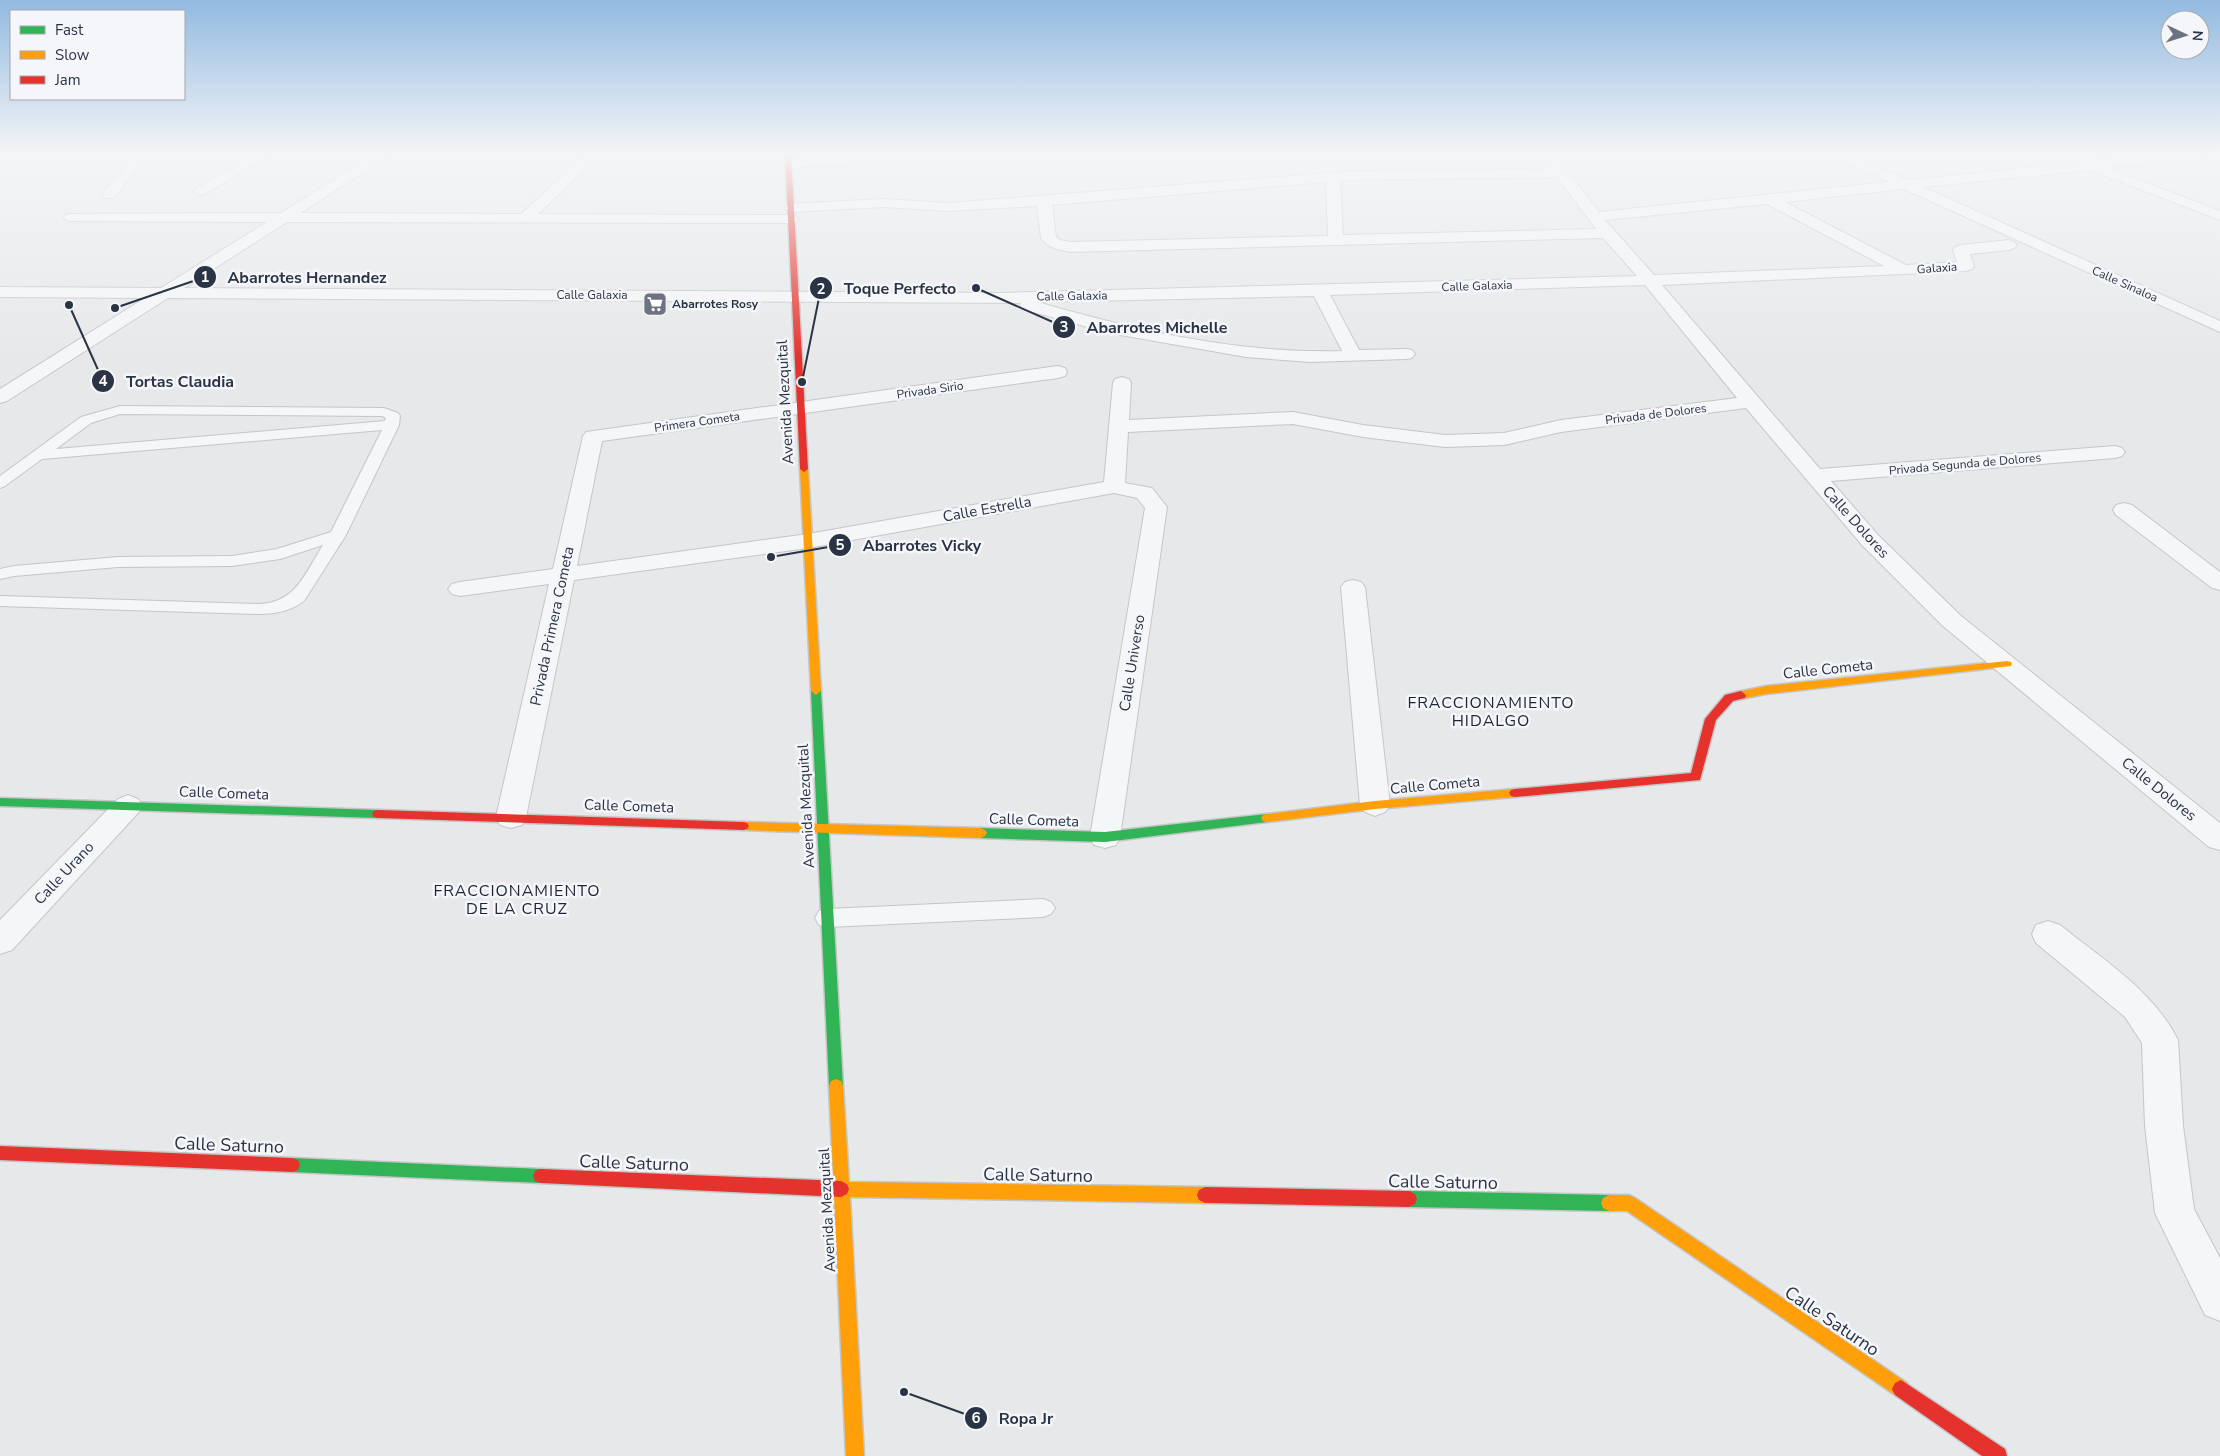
<svg xmlns="http://www.w3.org/2000/svg" width="2220" height="1456" font-family="'Nunito Sans',sans-serif">
<style>
.lines{fill:none;stroke-linecap:round;stroke-linejoin:round}
.lane-casing{stroke:#c4c6c8;stroke-width:2}
.street-casing{stroke:#c4c6c8;stroke-width:2}
.fast-casing{stroke:#c4c6c8;stroke-width:3}
.slow-casing{stroke:#c4c6c8;stroke-width:3}
.jam-casing{stroke:#c4c6c8;stroke-width:3}
.lane{fill:#f5f6f7;fill-rule:evenodd}
.street{fill:#f5f6f7;fill-rule:evenodd}
.fast{fill:#30b455;fill-rule:evenodd}
.slow{fill:#ff9f0a;fill-rule:evenodd}
.jam{fill:#e5322d;fill-rule:evenodd}
.labels{text-anchor:middle;dominant-baseline:central;stroke-width:5;stroke-linejoin:round;paint-order:stroke}
.far-street-label{font-size:12px;fill:#2b3445;stroke:#f4f6f9}
.far-poi-label{font-size:12px;font-weight:bold;fill:#2b3445;stroke:#f4f6f9;text-anchor:start}
.street-label{font-size:15px;fill:#2b3445;stroke:#f4f6f9}
.neighbourhood-label{font-size:16px;letter-spacing:1px;fill:#1d2536;stroke:#f4f6f9}
.near-street-label{font-size:18px;fill:#2b3445;stroke:#f4f6f9}
.leader{fill:none;stroke:#2b3445;stroke-width:2}
.callout-dot{fill:#2b3445;stroke:#f4f6f9;stroke-width:2}
.mark-label{font-size:15px;text-anchor:middle;font-weight:bold;fill:#fff}
.callout-label{font-size:16px;text-anchor:middle;font-weight:bold;fill:#2b3445;stroke:#f4f6f9;stroke-width:5;stroke-linejoin:round;paint-order:stroke}
</style>
<rect width="100%" height="100%" fill="#e6e8ea"/>
<g class="lines">
<g class="lane-casing">
<path id="lane" d="M 120,406 L 384,408 L 398,413 L 400,416 L 399,425 L 346,535 L 304,601 C 291,611 275,614 259,614 L 0,606 L 0,596 L 259,604 C 296,603 305,573 323,545 L 280,559 L 232,566 L 118,567 L 14,576 L 0,579 L 0,569 L 14,566 L 118,557 L 232,556 L 277,549 L 331,532 L 382,430 L 42,459 L 5,486 L 0,488 L 0,476 L 81,417 ZM 120,414 L 382,416 L 386,418 L 385,421 L 56,449 L 91,423 Z
M 1043,899 L 1051,902 L 1055,908 L 1051,914 L 1043,917 L 827,927 L 819,925 L 815,918 L 819,911 L 827,909 Z"/>
</g>
<g class="street-casing">
<path id="street" d="M 0,154 L 10,154 L 5,161 L 0,162 Z
M 135,154 L 148,154 L 114,198 L 104,198 L 102,195 L 104,192 Z
M 255,154 L 271,154 L 205,194 L 200,195 L 193,191 Z
M 375,154 L 391,154 L 301,213 L 521,214 L 587,154 L 601,154 L 538,214 L 791,215 L 796,216 L 798,219 L 796,222 L 791,223 L 287,222 L 184,288 L 1000,293 L 1637,276 L 1603,238 L 1070,252 C 1058,249 1049,249 1041,238 L 1037,206 L 949,211 L 883,207 L 791,212 L 784,208 L 791,204 L 883,199 L 949,203 L 1356,171 L 1549,169 L 1536,154 L 1550,154 L 1571,176 L 1599,212 L 1889,182 L 1832,154 L 1850,154 L 1908,180 L 2164,154 L 2212,154 L 2206,158 L 2108,168 L 2220,211 L 2220,220 L 2090,170 L 1923,187 L 2220,321 L 2220,332 L 1904,189 L 1785,202 L 1906,265 L 1957,262 L 1953,250 L 1955,247 L 1961,245 L 2009,240 L 2014,242 L 2017,245 L 2014,248 L 2009,250 L 1970,254 L 1974,266 L 1972,269 L 1966,271 L 1662,285 L 1820,469 L 2115,446 L 2122,448 L 2125,452 L 2122,456 L 2115,458 L 1831,481 L 1878,535 L 1961,616 L 2220,823 L 2220,850 L 2209,847 L 1943,626 L 1862,545 L 1746,408 L 1561,432 L 1504,445 L 1445,447 L 1363,437 L 1293,424 L 1128,432 L 1125,483 L 1152,488 L 1167,507 L 1120,837 L 1116,845 L 1105,848 L 1094,845 L 1090,837 L 1145,508 L 1137,498 L 1114,493 L 808,548 L 574,580 L 526,817 L 522,825 L 511,828 L 500,825 L 496,817 L 549,584 L 460,596 L 452,594 L 448,589 L 452,584 L 460,582 L 553,569 L 583,436 L 586,432 L 1058,366 L 1065,368 L 1067,372 L 1065,376 L 1058,378 L 602,441 L 577,566 L 808,534 L 1104,482 L 1113,383 L 1115,379 L 1122,377 L 1129,379 L 1131,383 L 1129,420 L 1293,412 L 1363,425 L 1445,435 L 1504,433 L 1561,420 L 1737,398 L 1645,285 L 1330,295 L 1359,350 L 1406,349 L 1412,350 L 1415,354 L 1412,358 L 1406,359 L 1310,362 L 1246,357 L 1109,333 L 1022,309 L 1020,305 L 1021,303 L 168,298 L 7,401 L 0,403 L 0,389 L 145,298 L 0,297 L 0,287 L 161,288 L 267,222 L 71,221 L 66,220 L 64,217 L 66,214 L 281,213 ZM 1557,177 L 1596,229 L 1343,235 L 1340,180 ZM 1326,182 L 1328,236 L 1070,242 L 1060,240 L 1056,237 L 1052,205 ZM 1767,204 L 1884,266 L 1654,275 L 1605,220 ZM 1314,296 L 1342,351 C 1239,354 1135,330 1037,302 Z
M 867,154 L 932,154 L 926,158 L 789,168 L 782,164 L 789,160 Z
M 2124,503 L 2132,505 L 2220,572 L 2220,590 L 2212,588 L 2116,515 L 2113,510 L 2116,505 Z
M 1353,580 L 1361,582 L 1365,587 L 1390,805 L 1385,812 L 1375,816 L 1365,812 L 1360,805 L 1341,587 L 1345,582 Z
M 128,795 L 138,799 L 143,806 L 138,813 L 12,950 L 0,954 L 0,920 L 118,799 Z
M 2048,921 L 2060,925 C 2102,959 2153,990 2178,1040 L 2183,1126 L 2194,1209 L 2220,1258 L 2220,1321 L 2205,1315 L 2155,1213 L 2145,1126 L 2142,1043 L 2125,1017 L 2036,943 L 2032,934 L 2036,925 Z"/>
</g>
<g class="fast-casing">
<path id="fast" d="M 816,687 L 821,691 L 843,1086 L 841,1091 L 836,1093 L 831,1091 L 829,1086 L 811,691 Z
M 0,798 L 378,810 L 382,811 L 384,814 L 382,817 L 378,818 L 0,806 Z
M 1267,814 L 1271,815 L 1273,818 L 1271,821 L 1267,822 L 1105,842 L 981,838 L 977,836 L 975,833 L 977,830 L 981,828 L 1105,832 Z
M 292,1158 L 541,1169 L 547,1171 L 549,1176 L 547,1181 L 541,1183 L 292,1172 L 286,1170 L 284,1165 L 286,1160 Z
M 1409,1191 L 1609,1195 L 1615,1198 L 1617,1203 L 1615,1208 L 1609,1211 L 1409,1207 L 1403,1204 L 1401,1199 L 1403,1194 Z"/>
</g>
<g class="slow-casing">
<path id="slow" d="M 804,466 L 808,469 L 821,691 L 816,695 L 811,691 L 800,469 Z
M 2007,661 L 2011,662 L 2012,664 L 2011,666 L 1766,694 L 1741,699 L 1736,695 L 1737,692 L 1766,686 Z
M 1515,789 L 1519,790 L 1521,793 L 1519,796 L 1515,797 L 1375,809 L 1267,822 L 1263,821 L 1261,818 L 1263,815 L 1267,814 L 1375,801 Z
M 743,822 L 981,828 L 985,830 L 987,833 L 985,836 L 981,838 L 743,830 L 739,829 L 737,826 L 739,823 Z
M 836,1079 L 841,1081 L 843,1086 L 849,1182 L 1205,1187 L 1211,1190 L 1213,1195 L 1211,1200 L 1205,1203 L 850,1197 L 864,1456 L 846,1456 L 829,1086 L 831,1081 Z
M 1609,1195 L 1629,1195 L 1635,1198 L 1907,1383 L 1910,1389 L 1907,1395 L 1901,1398 L 1895,1395 L 1627,1211 L 1609,1211 L 1603,1208 L 1601,1203 L 1603,1198 Z"/>
</g>
<g class="jam-casing">
<path id="jam" d="M 785,154 L 791,154 L 808,469 L 804,472 L 800,469 Z
M 1741,691 L 1746,695 L 1745,698 L 1733,701 L 1716,720 L 1700,780 L 1515,797 L 1511,796 L 1509,793 L 1511,790 L 1515,789 L 1691,773 L 1705,719 L 1725,695 Z
M 378,810 L 743,822 L 747,823 L 749,826 L 747,829 L 743,830 L 378,818 L 374,817 L 372,814 L 374,811 Z
M 0,1146 L 292,1158 L 298,1160 L 300,1165 L 298,1170 L 292,1172 L 0,1160 Z
M 541,1169 L 841,1181 L 847,1184 L 849,1189 L 847,1194 L 841,1197 L 541,1183 L 535,1181 L 533,1176 L 535,1171 Z
M 1205,1187 L 1409,1191 L 1415,1194 L 1417,1199 L 1415,1204 L 1409,1207 L 1205,1203 L 1199,1200 L 1197,1195 L 1199,1190 Z
M 1901,1380 L 2005,1449 L 2007,1456 L 1982,1456 L 1895,1395 L 1892,1389 L 1895,1383 Z"/>
</g>
<use href="#lane" class="lane"/>
<use href="#street" class="street"/>
<use href="#fast" class="fast"/>
<use href="#slow" class="slow"/>
<use href="#jam" class="jam"/>
</g>
<linearGradient id="sky" x2="0" y2="1"><stop stop-color="#93bae0"/><stop offset="0.43" stop-color="#f4f5f6"/><stop offset="1" stop-color="#f4f5f6" stop-opacity="0"/></linearGradient>
<rect width="2220" height="358" fill="url(#sky)"/>
<defs>
<g id="supermarket-square" transform="scale(1.25)"><rect x="-9" y="-9" width="18" height="18" rx="4" fill="#6c737f" stroke="#f4f6f9"/><path d="M-6-5.5h2.5l.6 2H6L4.5 2H-2.5L-4.4-4H-6ZM-1.5 3.2a1.3 1.3 0 1 0 .1 0ZM3 3.2a1.3 1.3 0 1 0 .1 0Z" fill="#fff"/></g>
</defs>
<g fill-rule="evenodd">
<use href="#supermarket-square" x="655" y="304"/>
</g>
<g class="labels">
<g class="far-street-label">
<text transform="translate(1937 268) rotate(-4)">Galaxia</text>
<text transform="translate(2125 284) rotate(24)">Calle Sinaloa</text>
<text transform="translate(1477 286) rotate(-2)">Calle Galaxia</text>
<text x="592" y="295">Calle Galaxia</text>
<text transform="translate(1072 296) rotate(-1)">Calle Galaxia</text>
<text transform="translate(930 390) rotate(-8)">Privada Sirio</text>
<text transform="translate(1656 414) rotate(-7)">Privada de Dolores</text>
<text transform="translate(697 422) rotate(-8)">Primera Cometa</text>
<text transform="translate(1965 464) rotate(-5)">Privada Segunda de Dolores</text>
</g>
<g class="far-poi-label">
<text x="672" y="304">Abarrotes Rosy</text>
</g>
<g class="street-label">
<text transform="translate(785 402) rotate(-93)">Avenida Mezquital</text>
<text transform="translate(987 509) rotate(-10)">Calle Estrella</text>
<text transform="translate(1856 522) rotate(48)">Calle Dolores</text>
<text transform="translate(552 626) rotate(-78)">Privada Primera Cometa</text>
<text transform="translate(1132 663) rotate(-81)">Calle Universo</text>
<text transform="translate(1828 669) rotate(-6)">Calle Cometa</text>
<text transform="translate(1435 785) rotate(-5)">Calle Cometa</text>
<text transform="translate(2159 789) rotate(39)">Calle Dolores</text>
<text transform="translate(224 793) rotate(2)">Calle Cometa</text>
<text transform="translate(629 806) rotate(2)">Calle Cometa</text>
<text transform="translate(806 806) rotate(-93)">Avenida Mezquital</text>
<text transform="translate(1034 820) rotate(2)">Calle Cometa</text>
<text transform="translate(64 873) rotate(-47)">Calle Urano</text>
<text transform="translate(827 1210) rotate(-93)">Avenida Mezquital</text>
</g>
<g class="neighbourhood-label">
<text x="1491" y="703">FRACCIONAMIENTO<tspan x="1491" dy="18">HIDALGO</tspan></text>
<text x="517" y="891">FRACCIONAMIENTO<tspan x="517" dy="18">DE LA CRUZ</tspan></text>
</g>
<g class="near-street-label">
<text transform="translate(229 1145) rotate(2)">Calle Saturno</text>
<text transform="translate(634 1163) rotate(2)">Calle Saturno</text>
<text transform="translate(1038 1175) rotate(1)">Calle Saturno</text>
<text transform="translate(1443 1182) rotate(1)">Calle Saturno</text>
<text transform="translate(1832 1321) rotate(34)">Calle Saturno</text>
</g>
</g>
<path class="leader" d="M115 308L205 277M802 382L821 288M976 288L1064 327M69 305L103 381M771 557L840 545M904 1392L976 1418"/>
<g class="callout-dot">
<circle cx="115" cy="308" r="5"/>
<circle cx="802" cy="382" r="5"/>
<circle cx="976" cy="288" r="5"/>
<circle cx="69" cy="305" r="5"/>
<circle cx="771" cy="557" r="5"/>
<circle cx="904" cy="1392" r="5"/>
<circle cx="205" cy="277" r="12"/>
<circle cx="821" cy="288" r="12"/>
<circle cx="1064" cy="327" r="12"/>
<circle cx="103" cy="381" r="12"/>
<circle cx="840" cy="545" r="12"/>
<circle cx="976" cy="1418" r="12"/>
</g>
<g class="mark-label">
<text x="205" y="282">1</text>
<text x="821" y="294">2</text>
<text x="1064" y="332">3</text>
<text x="103" y="386">4</text>
<text x="840" y="550">5</text>
<text x="976" y="1423">6</text>
</g>
<g class="callout-label">
<text x="307" y="283">Abarrotes Hernandez</text>
<text x="900" y="294">Toque Perfecto</text>
<text x="1157" y="333">Abarrotes Michelle</text>
<text x="180" y="387">Tortas Claudia</text>
<text x="922" y="551">Abarrotes Vicky</text>
<text x="1026" y="1424">Ropa Jr</text>
</g>
<rect x="10" y="10" width="175" height="90" fill="#f4f6f9" stroke="#a4a8b1"/>
<rect x="20" y="26" width="25" height="8" fill="#30b455" stroke="#a4a8b1"/>
<text x="55" y="35" font-size="15" fill="#2b3445">Fast</text>
<rect x="20" y="51" width="25" height="8" fill="#ff9f0a" stroke="#a4a8b1"/>
<text x="55" y="60" font-size="15" fill="#2b3445">Slow</text>
<rect x="20" y="76" width="25" height="8" fill="#e5322d" stroke="#a4a8b1"/>
<text x="55" y="85" font-size="15" fill="#2b3445">Jam</text>
<g transform="translate(2185 35) rotate(94)"><circle r="24" fill="#f4f6f9" stroke="#a4a8b1"/>
<path d="M0-4L9 19L0 12L-9 19Z" fill="#6c737f"/>
<text y="-8" font-size="14" font-weight="bold" text-anchor="middle" fill="#2b3445">N</text>
</g>
</svg>
